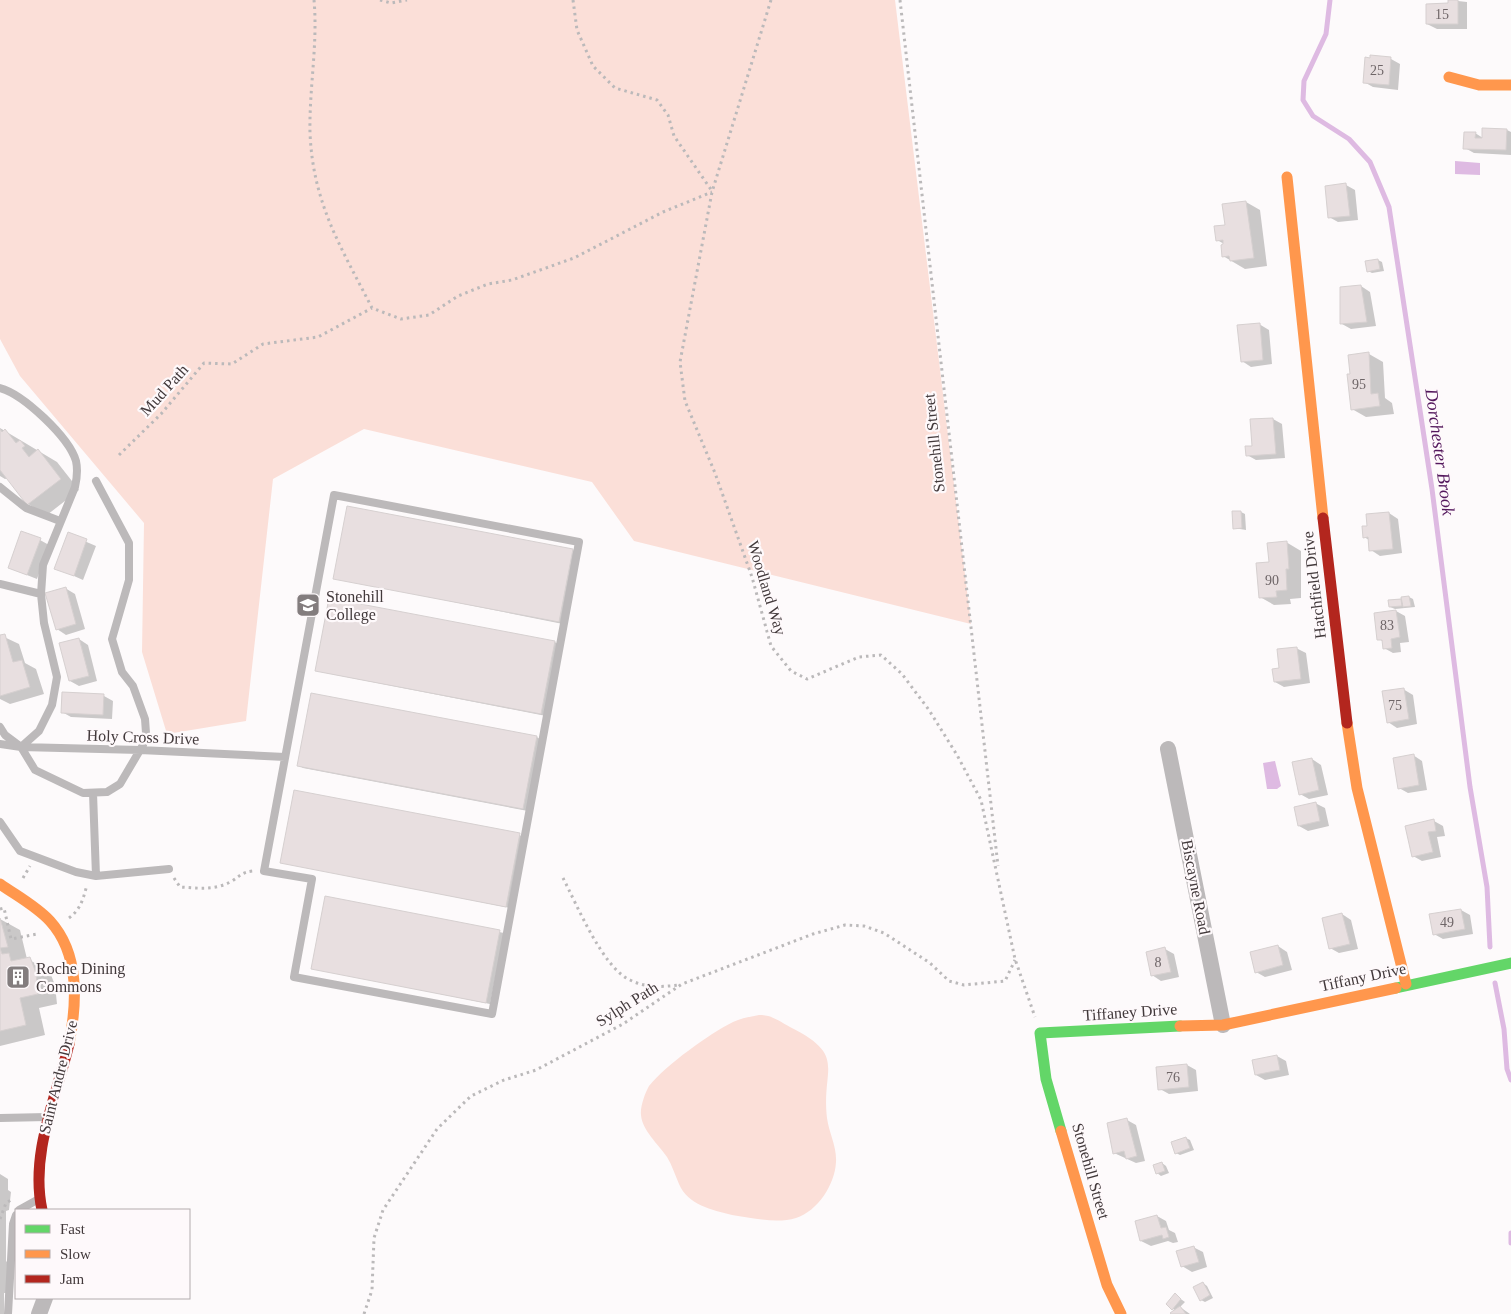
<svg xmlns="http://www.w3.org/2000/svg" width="1511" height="1314" font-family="Georgia,serif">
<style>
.green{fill:#fbdfd8}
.water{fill:#debae2}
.shadow{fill:#0003}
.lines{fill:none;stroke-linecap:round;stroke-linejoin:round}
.stream{stroke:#debae2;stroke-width:5}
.building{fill:#e8dfe0;stroke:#d6d0d0}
.path{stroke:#bbb9ba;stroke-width:3;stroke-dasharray:2.5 4;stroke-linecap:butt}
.lane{stroke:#bcb9ba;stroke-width:8}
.street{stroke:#bcb9ba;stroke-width:16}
.fast{stroke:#63d668;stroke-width:11}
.slow{stroke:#ff974d;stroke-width:11}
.jam{stroke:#b3261e;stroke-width:11}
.labels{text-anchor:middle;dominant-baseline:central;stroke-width:4.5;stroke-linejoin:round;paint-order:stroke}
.number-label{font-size:14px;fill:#6e6567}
.street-label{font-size:16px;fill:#42393b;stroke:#fef9fb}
.poi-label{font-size:16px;fill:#42393b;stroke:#fef9fb;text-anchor:start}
.water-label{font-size:18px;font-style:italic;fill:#53175c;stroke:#fef9fb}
</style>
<rect width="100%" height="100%" fill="#fdfafb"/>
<path class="green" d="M 0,0 L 895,0 L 971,624 L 634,541 L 592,482 L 364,429 L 273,479 L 246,721 L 167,734 L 142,652 L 144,523 L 20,376 L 0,339 Z
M 759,1015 C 772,1015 779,1021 790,1027 C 848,1056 821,1068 827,1118 C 829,1133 837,1147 836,1162 C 835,1184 818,1211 796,1218 C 777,1224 752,1218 732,1215 C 712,1210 688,1205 679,1184 C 675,1175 672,1165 667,1157 C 658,1144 642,1130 641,1115 C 640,1107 645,1093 649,1086 C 666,1065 709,1034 733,1022 C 741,1018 750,1017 759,1015 Z"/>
<path class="water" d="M 1455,161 L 1480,163 L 1480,175 L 1455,174 Z
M 1275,761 L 1281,786 L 1277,789 L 1267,789 L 1263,763 Z"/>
<path class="shadow" d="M 1449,0 L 1467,2 L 1467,29 L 1437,29 L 1427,24 L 1449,5 Z
M 1371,56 L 1391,59 L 1400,64 L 1398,90 L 1373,87 L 1364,82 Z
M 1507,130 L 1511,132 L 1511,155 L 1474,153 L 1465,148 L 1475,133 L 1483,138 Z
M 1346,185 L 1355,190 L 1358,220 L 1338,222 L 1329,217 Z
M 1246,202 L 1260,210 L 1267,266 L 1245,269 L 1223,256 L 1226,245 L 1217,240 Z
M 1378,260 L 1382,262 L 1384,271 L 1372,273 L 1368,271 Z
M 1361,286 L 1370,292 L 1376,326 L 1351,329 L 1342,324 Z
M 1259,324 L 1269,330 L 1272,364 L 1251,367 L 1242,361 Z
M 1369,354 L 1383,362 L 1385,398 L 1392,403 L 1394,414 L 1366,417 L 1352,409 L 1352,375 Z
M 1273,419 L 1282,424 L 1285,458 L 1256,460 L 1247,455 Z
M 0,428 L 57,462 L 79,490 L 47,515 L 28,504 L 8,478 L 5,479 L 0,476 Z
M 1241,512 L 1245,514 L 1246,530 L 1234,528 Z
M 1389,513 L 1398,519 L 1402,553 L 1380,556 L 1371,550 L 1369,540 L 1364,537 L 1368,527 Z
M 68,534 L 96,546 L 83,580 L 56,568 Z
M 40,540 L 49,545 L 37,579 L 9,568 Z
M 1286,542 L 1301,551 L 1301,598 L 1290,599 L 1291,604 L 1274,605 L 1260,597 L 1270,563 Z
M 573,550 L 577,553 L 563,624 L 334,578 Z
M 65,588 L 75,594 L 85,629 L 66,635 L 57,629 Z
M 1409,597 L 1413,599 L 1415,607 L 1395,609 L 1390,607 L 1390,601 Z
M 330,599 L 555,642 L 559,645 L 546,716 L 321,672 L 317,670 Z
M 1396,611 L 1405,616 L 1409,642 L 1400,643 L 1401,652 L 1393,653 L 1384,648 L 1384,642 L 1379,639 Z
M 0,635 L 19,644 L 25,663 L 36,669 L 44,694 L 10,704 L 0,699 Z
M 79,639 L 88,645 L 97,681 L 79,686 L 70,681 Z
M 1296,648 L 1306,653 L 1310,683 L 1284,687 L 1275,682 L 1281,669 Z
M 1403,689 L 1413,695 L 1417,724 L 1397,728 L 1388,722 Z
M 312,694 L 537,737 L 541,740 L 528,811 L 303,768 L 298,765 Z
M 104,696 L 113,701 L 112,719 L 71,717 L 62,712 Z
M 1413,755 L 1422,761 L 1427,790 L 1408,793 L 1399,788 Z
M 1312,759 L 1321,765 L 1328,795 L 1309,799 L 1300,794 Z
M 1315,803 L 1325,808 L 1329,826 L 1308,831 L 1299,826 Z
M 1434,821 L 1443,826 L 1445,836 L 1437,837 L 1441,857 L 1422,861 L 1413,856 Z
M 519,835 L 524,837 L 510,908 L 281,862 Z
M 326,897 L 504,933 L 490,1004 L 312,968 Z
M 1461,910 L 1470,915 L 1473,934 L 1443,939 L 1434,934 Z
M 1342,914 L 1351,920 L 1358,949 L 1339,953 L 1330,948 Z
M 0,919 L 20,930 L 27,959 L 49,970 L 55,985 L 57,1004 L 39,1008 L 45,1035 L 0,1046 Z
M 1278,946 L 1287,952 L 1292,970 L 1265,977 L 1256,972 Z
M 1165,949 L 1174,954 L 1179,977 L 1161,981 L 1152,975 Z
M 1277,1056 L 1286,1061 L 1289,1075 L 1265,1080 L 1256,1075 Z
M 1187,1065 L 1196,1070 L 1198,1091 L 1169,1094 L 1160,1089 Z
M 1127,1120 L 1136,1125 L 1145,1161 L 1136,1163 L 1114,1153 Z
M 1186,1138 L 1190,1140 L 1194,1150 L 1180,1155 L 1176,1153 Z
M 1162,1163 L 1166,1166 L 1169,1173 L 1161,1176 L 1157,1173 Z
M 0,1174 L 8,1179 L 8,1190 L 11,1192 L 9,1210 L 6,1211 L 6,1261 L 9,1264 L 9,1293 L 4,1293 L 4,1314 L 0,1314 Z
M 1157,1216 L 1166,1221 L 1169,1230 L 1175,1233 L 1178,1242 L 1173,1243 L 1168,1241 L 1151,1246 L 1141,1241 Z
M 1193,1247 L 1203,1252 L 1207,1267 L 1192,1272 L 1182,1266 Z
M 1203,1283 L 1207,1286 L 1213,1298 L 1205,1302 L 1201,1300 Z
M 1175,1295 L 1185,1302 L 1180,1307 L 1190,1314 L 1172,1314 L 1176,1311 L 1173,1309 Z"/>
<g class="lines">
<path class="stream" d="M 1330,0 L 1326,34 L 1304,81 L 1303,100 L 1313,116 L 1349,139 L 1370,162 L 1389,207 L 1432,489 L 1470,787 L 1487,887 L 1490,947
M 1495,983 L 1504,1029 L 1507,1069 L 1511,1080
M 1511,1233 L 1511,1243"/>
</g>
<path class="building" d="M 1448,0 L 1458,0 L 1458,24 L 1426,24 L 1426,4 L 1448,3 Z
M 1370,55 L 1391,57 L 1389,85 L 1363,83 L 1365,57 L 1370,58 Z
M 1482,128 L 1507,129 L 1506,150 L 1463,149 L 1464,132 L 1476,132 L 1475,138 L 1482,138 Z
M 1346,183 L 1350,216 L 1328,218 L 1325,186 Z
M 1246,201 L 1254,258 L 1230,261 L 1229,256 L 1222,257 L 1221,245 L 1223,244 L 1223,240 L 1216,241 L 1214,226 L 1225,225 L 1222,204 Z
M 1378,259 L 1380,269 L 1367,272 L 1365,261 Z
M 1361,285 L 1367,322 L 1340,324 L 1340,287 Z
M 1260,323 L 1263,360 L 1241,362 L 1237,325 Z
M 1369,352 L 1371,394 L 1378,393 L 1380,406 L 1351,410 L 1347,374 L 1350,374 L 1348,355 Z
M 1273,418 L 1276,454 L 1246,456 L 1245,446 L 1252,446 L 1250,419 Z
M 0,429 L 2,432 L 5,429 L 16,443 L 20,440 L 25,446 L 22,448 L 29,457 L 38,449 L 61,479 L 27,505 L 0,470 Z
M 347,506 L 573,549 L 559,622 L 333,579 Z
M 1232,511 L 1241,511 L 1242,528 L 1233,529 Z
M 1389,512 L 1393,549 L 1369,551 L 1368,537 L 1363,538 L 1362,526 L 1367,526 L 1366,514 Z
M 21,531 L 41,538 L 27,575 L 8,568 Z
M 68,532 L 87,539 L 74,576 L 54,569 Z
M 1287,541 L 1289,569 L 1286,569 L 1287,590 L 1276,591 L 1277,597 L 1259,598 L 1256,563 L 1269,562 L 1267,543 Z
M 66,587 L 76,624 L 56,630 L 45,593 Z
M 1409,596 L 1411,606 L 1403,607 L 1401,597 Z
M 329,598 L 555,641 L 541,714 L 315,671 Z
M 1401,599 L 1402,606 L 1389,607 L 1388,600 Z
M 1396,610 L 1400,637 L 1391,639 L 1392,648 L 1383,649 L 1382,640 L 1377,640 L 1374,613 Z
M 5,634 L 13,662 L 22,660 L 30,687 L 0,696 L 0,635 Z
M 79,638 L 89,676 L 69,681 L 59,643 Z
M 1297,647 L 1301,679 L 1274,682 L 1272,669 L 1279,668 L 1277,649 Z
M 1404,688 L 1409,719 L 1387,723 L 1382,691 Z
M 62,692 L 104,694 L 103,715 L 61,713 Z
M 311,693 L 537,736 L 523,809 L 297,766 Z
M 1414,754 L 1419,785 L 1398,789 L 1393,758 Z
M 1312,758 L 1319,790 L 1299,795 L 1292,762 Z
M 294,790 L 520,833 L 506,907 L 280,863 Z
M 1316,802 L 1320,821 L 1298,826 L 1294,807 Z
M 1434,819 L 1436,831 L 1428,832 L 1433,852 L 1412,857 L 1405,826 Z
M 325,896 L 500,930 L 486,1003 L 311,969 Z
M 1461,909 L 1465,929 L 1433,935 L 1429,914 Z
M 1342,913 L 1350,944 L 1329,949 L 1322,918 Z
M 0,918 L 8,947 L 0,948 L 2,954 L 9,953 L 11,961 L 30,957 L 36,973 L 38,994 L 20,998 L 26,1025 L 0,1031 Z
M 1278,945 L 1283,965 L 1255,973 L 1250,952 Z
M 1165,947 L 1171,972 L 1151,976 L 1146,952 Z
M 1277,1055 L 1280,1070 L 1255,1075 L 1252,1060 Z
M 1187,1064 L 1189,1087 L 1158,1090 L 1156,1067 Z
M 1127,1118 L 1137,1156 L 1126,1159 L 1124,1151 L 1113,1154 L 1107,1123 Z
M 1186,1137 L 1190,1148 L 1175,1154 L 1171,1142 Z
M 1162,1162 L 1165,1171 L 1156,1174 L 1153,1165 Z
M 1157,1215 L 1161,1228 L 1166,1227 L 1169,1237 L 1163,1239 L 1162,1235 L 1140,1241 L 1135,1221 Z
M 1194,1246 L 1199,1262 L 1181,1267 L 1176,1251 Z
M 1203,1282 L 1210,1295 L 1200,1301 L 1193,1287 Z
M 1175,1293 L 1181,1299 L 1172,1310 L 1166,1304 Z
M 1180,1306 L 1186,1314 L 1171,1314 L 1170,1313 Z"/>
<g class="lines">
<path class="path" d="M 314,0 C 318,44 309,89 310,133 C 313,204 341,247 372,308 L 401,319 L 429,315 L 458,296 L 488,284 L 512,280 L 574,258 L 663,212 L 712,192
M 380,0 L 391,3 L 407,0
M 573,0 L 577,30 L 593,66 L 615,88 L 657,100 L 668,115 L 674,136 L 712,191
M 771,0 L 712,192 L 680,362 L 685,401 L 715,473 L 752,577 L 771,646 L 791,671 L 807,679 L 859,657 L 881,655 L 902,674 L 929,710 L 957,755 L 981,800 L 1015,959 L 1035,1017
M 900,0 L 998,866
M 119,455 L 161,414 L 204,363 L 232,364 L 263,344 L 318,337 L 372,308
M 23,878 L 30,866
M 174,878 L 180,887 C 197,888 215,891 232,881 C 240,876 242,872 253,871
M 563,878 C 577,905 603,968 630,980 C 646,988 662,987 679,985
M 0,909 L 4,908 L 11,939 L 37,934
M 69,918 C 81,909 83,899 87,885
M 0,1219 L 6,1203 L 11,1200
M 364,1314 L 372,1290 L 374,1238 L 383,1210 L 437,1129 L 471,1096 L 504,1080 L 536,1070 L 623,1024 L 682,984 L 813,934 L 845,925 L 864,926 L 884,933 L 930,963 L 949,981 L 964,985 L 1005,981 L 1015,960"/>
<path class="lane" d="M 0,388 C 23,394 69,437 76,461 C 78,470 77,478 75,487 L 43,565 L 41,594
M 0,487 L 26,508 L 60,521
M 334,495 L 579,542 L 492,1014 L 294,977 L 312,879 L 264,871 Z
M 0,584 L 41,594 L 44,623 L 57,677 L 52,705 L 39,731 L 21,747
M 0,727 L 5,735 L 21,747 L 35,770 L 83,793 L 107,792 L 120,784 L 143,745 L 146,733 L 145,719 L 133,686 L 122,672 L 112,639 L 129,580 L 129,543 L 96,481
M 0,744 L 21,747 L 140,750 L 285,757
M 93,793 L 96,876
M 0,822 L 20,851 L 76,872 L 96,876 L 169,869
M 0,1118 L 47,1117
M 19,1210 L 37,1200
M 8,1314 L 13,1224 L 16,1215"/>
<path class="street" d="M 1168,749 L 1223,1025
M 39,1314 L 45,1298"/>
<path class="fast" d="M 1396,988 L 1511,963
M 1061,1131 L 1046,1079 L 1040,1033 L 1180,1026"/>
<path class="slow" d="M 1449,77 L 1479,85 L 1511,85
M 1287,177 L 1323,518
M 1347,723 L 1357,788 L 1406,984
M 0,884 C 17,896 36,906 50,921 C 80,954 77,1003 69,1044
M 1180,1026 L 1223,1025 L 1396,988
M 1061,1131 L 1107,1285 L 1121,1314"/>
<path class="jam" d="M 1323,518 L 1347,723
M 42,1210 C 30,1154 56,1098 69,1044"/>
</g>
<defs>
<g id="university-square" transform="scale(1.25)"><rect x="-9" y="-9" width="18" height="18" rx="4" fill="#837d7e" stroke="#fef9fb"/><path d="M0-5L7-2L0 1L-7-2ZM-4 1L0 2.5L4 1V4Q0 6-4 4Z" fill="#fff"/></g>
<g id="building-square" transform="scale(1.25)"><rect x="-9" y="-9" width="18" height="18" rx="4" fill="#837d7e" stroke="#fef9fb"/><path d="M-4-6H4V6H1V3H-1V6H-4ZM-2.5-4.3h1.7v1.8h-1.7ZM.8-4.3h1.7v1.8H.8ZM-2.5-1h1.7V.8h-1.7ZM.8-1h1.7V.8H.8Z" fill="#fff"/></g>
</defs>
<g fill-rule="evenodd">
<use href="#university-square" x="308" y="605"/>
<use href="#building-square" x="18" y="977"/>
</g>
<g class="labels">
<g class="number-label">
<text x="1442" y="14">15</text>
<text x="1377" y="70">25</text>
<text x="1359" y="384">95</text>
<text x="1272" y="580">90</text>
<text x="1387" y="625">83</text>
<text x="1395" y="705">75</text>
<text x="1447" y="922">49</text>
<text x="1158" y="962">8</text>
<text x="1173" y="1077">76</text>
</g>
<g class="street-label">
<text transform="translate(164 390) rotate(-48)">Mud Path</text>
<text transform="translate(934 443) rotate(-96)">Stonehill Street</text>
<text transform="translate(1314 585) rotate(-97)">Hatchfield Drive</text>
<text transform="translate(767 588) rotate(73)">Woodland Way</text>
<text transform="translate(143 737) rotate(2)">Holy Cross Drive</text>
<text transform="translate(1196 887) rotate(79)">Biscayne Road</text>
<text transform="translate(1363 977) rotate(-12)">Tiffany Drive</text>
<text transform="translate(627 1004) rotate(-32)">Sylph Path</text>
<text transform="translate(1130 1012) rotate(-4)">Tiffaney Drive</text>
<text transform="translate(58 1077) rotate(-76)">Saint Andre Drive</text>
<text transform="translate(1091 1171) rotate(74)">Stonehill Street</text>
</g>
<g class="poi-label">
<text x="326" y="596">Stonehill<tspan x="326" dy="18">College</tspan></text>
<text x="36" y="968">Roche Dining<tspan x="36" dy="18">Commons</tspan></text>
</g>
<g class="water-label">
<text transform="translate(1440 452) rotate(82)">Dorchester Brook</text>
</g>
</g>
<rect x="15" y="1209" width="175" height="90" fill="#fef9fb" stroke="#b3acae"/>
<rect x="25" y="1225" width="25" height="8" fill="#63d668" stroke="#b3acae"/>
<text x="60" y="1234" font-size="15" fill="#42393b">Fast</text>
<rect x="25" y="1250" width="25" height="8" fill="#ff974d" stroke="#b3acae"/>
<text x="60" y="1259" font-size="15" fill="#42393b">Slow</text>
<rect x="25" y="1275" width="25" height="8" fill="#b3261e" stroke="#b3acae"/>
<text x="60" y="1284" font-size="15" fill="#42393b">Jam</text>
</svg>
